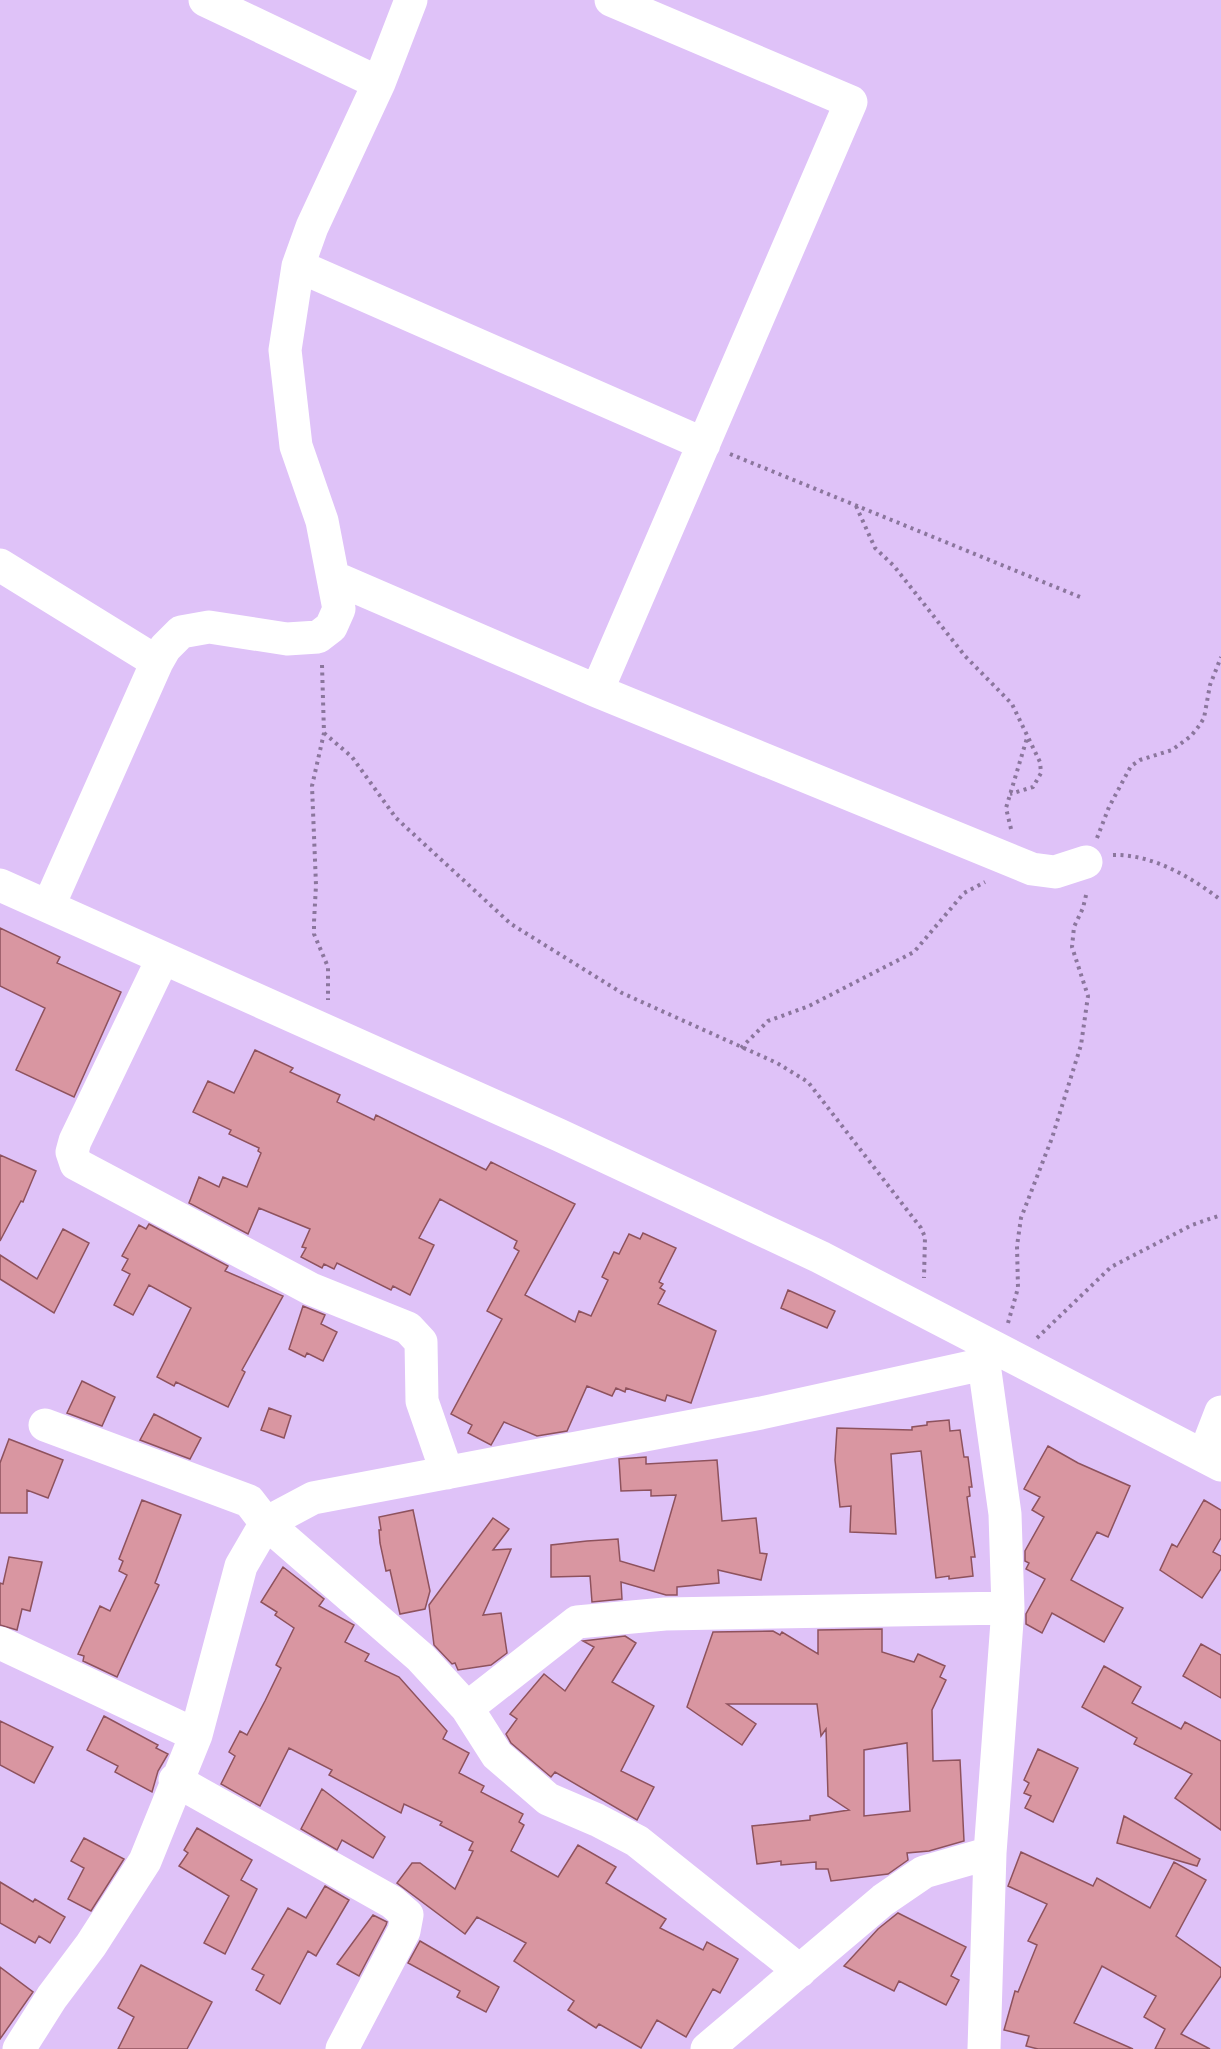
<svg xmlns="http://www.w3.org/2000/svg" width="1221" height="2049" font-family="'PT Serif',serif">
<style>
.building{fill:#d996a1;stroke:#8e525d;stroke-width:1.5;fill-rule:evenodd}
.lines{fill:none;stroke-linecap:round;stroke-linejoin:round}
.path{stroke:#8b769d;stroke-width:4;stroke-dasharray:3 4.5;stroke-linecap:butt}
.minor{stroke:#fff;stroke-width:33}
</style>
<rect width="100%" height="100%" fill="#dfc2f8"/>
<path class="building" d="M 0,928 L 60,957 L 57,963 L 121,992 L 74,1097 L 16,1070 L 45,1008 L 0,986 Z
M 255,1050 L 293,1068 L 290,1072 L 340,1095 L 337,1102 L 374,1120 L 376,1115 L 486,1170 L 491,1162 L 575,1204 L 525,1295 L 575,1322 L 579,1311 L 591,1316 L 608,1280 L 602,1277 L 614,1252 L 619,1254 L 629,1234 L 640,1239 L 643,1233 L 676,1248 L 659,1282 L 663,1284 L 660,1288 L 665,1291 L 658,1304 L 716,1331 L 691,1403 L 667,1395 L 665,1401 L 626,1388 L 625,1392 L 616,1388 L 612,1396 L 587,1386 L 567,1431 L 537,1436 L 504,1422 L 491,1445 L 468,1433 L 472,1425 L 451,1414 L 502,1319 L 487,1311 L 519,1251 L 514,1248 L 517,1241 L 440,1199 L 419,1238 L 434,1245 L 410,1295 L 393,1286 L 391,1290 L 337,1263 L 334,1269 L 324,1264 L 322,1268 L 301,1257 L 306,1248 L 302,1247 L 310,1229 L 259,1208 L 248,1234 L 189,1203 L 199,1177 L 219,1187 L 223,1177 L 247,1187 L 261,1153 L 258,1151 L 259,1148 L 229,1134 L 231,1130 L 193,1112 L 208,1081 L 234,1093 Z
M 0,1155 L 36,1171 L 23,1202 L 21,1201 L 0,1241 Z
M 149,1224 L 228,1266 L 225,1271 L 283,1296 L 242,1370 L 245,1372 L 228,1407 L 176,1382 L 174,1386 L 157,1377 L 191,1308 L 149,1285 L 133,1315 L 114,1305 L 130,1274 L 122,1270 L 128,1259 L 122,1256 L 139,1225 L 146,1229 Z
M 63,1229 L 89,1243 L 54,1313 L 0,1279 L 0,1255 L 37,1279 Z
M 788,1290 L 835,1311 L 827,1328 L 781,1308 Z
M 303,1306 L 325,1315 L 321,1324 L 337,1332 L 323,1361 L 307,1353 L 305,1357 L 289,1349 Z
M 82,1381 L 115,1397 L 102,1426 L 67,1413 Z
M 269,1408 L 291,1416 L 284,1438 L 261,1430 Z
M 154,1414 L 201,1438 L 190,1459 L 140,1440 Z
M 949,1420 L 950,1431 L 960,1430 L 964,1457 L 968,1457 L 972,1487 L 969,1487 L 970,1496 L 967,1497 L 975,1557 L 971,1557 L 973,1576 L 949,1579 L 949,1576 L 936,1578 L 921,1451 L 891,1454 L 896,1534 L 850,1532 L 851,1506 L 840,1507 L 835,1460 L 837,1428 L 912,1430 L 912,1427 L 927,1425 L 927,1422 Z
M 9,1439 L 63,1460 L 48,1498 L 27,1490 L 27,1513 L 0,1513 L 0,1463 Z
M 1048,1446 L 1078,1463 L 1130,1486 L 1108,1537 L 1097,1532 L 1071,1580 L 1123,1608 L 1104,1642 L 1052,1613 L 1042,1633 L 1026,1624 L 1026,1614 L 1045,1579 L 1026,1569 L 1029,1563 L 1025,1561 L 1025,1551 L 1044,1517 L 1032,1510 L 1040,1497 L 1024,1489 Z
M 646,1457 L 646,1464 L 717,1460 L 722,1521 L 756,1518 L 760,1553 L 767,1554 L 761,1580 L 718,1570 L 719,1583 L 677,1587 L 677,1595 L 666,1595 L 621,1582 L 622,1599 L 592,1602 L 590,1576 L 551,1577 L 551,1545 L 587,1541 L 618,1539 L 620,1561 L 654,1571 L 676,1495 L 651,1496 L 651,1490 L 621,1491 L 619,1459 Z
M 142,1500 L 181,1515 L 155,1583 L 159,1585 L 117,1677 L 83,1661 L 84,1656 L 78,1654 L 100,1606 L 110,1611 L 127,1575 L 119,1571 L 123,1561 L 119,1559 Z
M 1204,1500 L 1221,1510 L 1221,1538 L 1213,1552 L 1221,1556 L 1221,1569 L 1202,1598 L 1160,1570 L 1172,1544 L 1177,1547 Z
M 413,1510 L 430,1591 L 425,1609 L 400,1614 L 390,1570 L 386,1571 L 380,1543 L 379,1530 L 381,1530 L 379,1517 Z
M 493,1518 L 509,1529 L 493,1550 L 511,1549 L 483,1615 L 501,1613 L 507,1653 L 491,1665 L 458,1670 L 455,1663 L 452,1664 L 434,1645 L 429,1605 Z
M 9,1557 L 42,1562 L 30,1611 L 22,1609 L 17,1630 L 0,1625 L 0,1583 L 3,1584 Z
M 283,1567 L 324,1599 L 319,1606 L 354,1625 L 345,1642 L 369,1654 L 365,1661 L 399,1677 L 447,1731 L 443,1739 L 469,1753 L 459,1773 L 484,1786 L 481,1792 L 523,1814 L 519,1822 L 524,1825 L 511,1851 L 558,1877 L 578,1845 L 616,1867 L 606,1883 L 666,1919 L 660,1928 L 703,1950 L 707,1942 L 738,1959 L 720,1993 L 713,1989 L 686,2037 L 657,2020 L 641,2048 L 599,2024 L 596,2028 L 568,2010 L 574,2001 L 514,1961 L 526,1943 L 477,1917 L 465,1934 L 397,1883 L 412,1863 L 420,1863 L 455,1889 L 473,1851 L 469,1850 L 473,1842 L 440,1825 L 442,1822 L 404,1804 L 401,1813 L 329,1775 L 332,1770 L 289,1748 L 260,1806 L 221,1784 L 235,1756 L 229,1752 L 240,1731 L 247,1735 L 265,1701 L 281,1668 L 276,1665 L 294,1628 L 275,1615 L 277,1612 L 261,1602 Z
M 882,1629 L 882,1652 L 914,1662 L 918,1654 L 945,1666 L 940,1677 L 946,1680 L 932,1710 L 933,1761 L 960,1760 L 964,1841 L 929,1851 L 907,1853 L 908,1860 L 888,1874 L 831,1881 L 828,1869 L 816,1869 L 816,1862 L 781,1865 L 781,1861 L 757,1864 L 752,1826 L 810,1820 L 810,1816 L 849,1810 L 828,1796 L 826,1729 L 821,1736 L 817,1704 L 727,1704 L 756,1724 L 742,1745 L 687,1707 L 713,1632 L 773,1631 L 780,1635 L 782,1632 L 818,1654 L 818,1630 ZM 907,1743 L 910,1811 L 864,1816 L 864,1750 Z
M 625,1636 L 636,1643 L 612,1682 L 654,1706 L 621,1771 L 654,1787 L 637,1820 L 555,1772 L 551,1777 L 511,1743 L 506,1734 L 517,1719 L 510,1714 L 544,1674 L 565,1691 L 594,1647 L 583,1641 Z
M 1201,1644 L 1221,1655 L 1221,1698 L 1183,1676 Z
M 1104,1666 L 1141,1687 L 1132,1703 L 1181,1729 L 1185,1722 L 1221,1741 L 1221,1830 L 1175,1798 L 1192,1774 L 1134,1744 L 1137,1738 L 1082,1707 Z
M 104,1716 L 158,1745 L 156,1748 L 168,1754 L 158,1771 L 152,1792 L 115,1772 L 118,1766 L 87,1750 Z
M 0,1721 L 53,1747 L 34,1783 L 0,1765 Z
M 1038,1749 L 1078,1768 L 1053,1822 L 1025,1808 L 1031,1796 L 1024,1793 L 1029,1783 L 1024,1780 Z
M 322,1789 L 385,1837 L 373,1858 L 342,1840 L 337,1850 L 301,1829 Z
M 1124,1816 L 1200,1859 L 1197,1866 L 1117,1843 Z
M 197,1828 L 252,1860 L 241,1880 L 257,1889 L 225,1954 L 204,1943 L 229,1896 L 179,1866 L 188,1853 L 184,1850 Z
M 84,1838 L 124,1859 L 91,1911 L 68,1899 L 84,1868 L 71,1861 Z
M 1021,1852 L 1093,1886 L 1097,1878 L 1150,1908 L 1174,1862 L 1206,1880 L 1176,1936 L 1221,1968 L 1221,1976 L 1181,2034 L 1210,2049 L 1155,2049 L 1165,2029 L 1144,2017 L 1156,1996 L 1102,1966 L 1074,2023 L 1133,2049 L 1038,2049 L 1026,2046 L 1029,2036 L 1004,2030 L 1015,1991 L 1018,1992 L 1037,1945 L 1028,1941 L 1047,1904 L 1008,1886 Z
M 0,1882 L 33,1902 L 35,1899 L 65,1917 L 50,1943 L 39,1936 L 35,1943 L 0,1923 Z
M 325,1886 L 349,1900 L 316,1956 L 308,1951 L 280,2004 L 256,1990 L 264,1975 L 252,1969 L 288,1908 L 306,1918 Z
M 898,1913 L 966,1947 L 951,1976 L 959,1980 L 946,2005 L 899,1981 L 894,1991 L 844,1966 L 878,1929 Z
M 373,1915 L 387,1922 L 386,1925 L 359,1976 L 337,1964 Z
M 420,1941 L 499,1987 L 486,2012 L 457,1997 L 460,1991 L 408,1963 Z
M 141,1965 L 212,2002 L 187,2049 L 118,2049 L 134,2017 L 118,2008 Z
M 0,1967 L 33,1992 L 0,2039 Z"/>
<g class="lines">
<path class="path" d="M 730,454 L 1080,597
M 856,506 L 875,548 L 894,566 L 965,656 L 1012,704 L 1040,762 L 1041,773 L 1033,787 L 1010,794
M 322,665 L 324,733 L 312,786 L 316,885 L 314,922 L 314,934 L 328,967 L 328,1000
M 324,733 L 352,757 L 396,818 L 511,924 L 622,993 L 777,1063 L 808,1082 L 921,1228 L 925,1237 L 924,1278
M 1011,829 L 1006,808 L 1027,738
M 1097,838 L 1109,807 L 1131,766 L 1140,760 L 1172,750 L 1191,736 L 1199,726 L 1204,718 L 1210,685 L 1221,657
M 1113,855 C 1152,854 1191,877 1221,900
M 741,1048 L 768,1021 L 809,1006 L 914,952 L 964,893 L 985,882
M 1008,1323 L 1018,1288 L 1017,1246 L 1021,1218 L 1052,1138 L 1081,1045 L 1088,996 L 1072,947 L 1074,927 L 1083,908 L 1087,891
M 1037,1338 L 1111,1267 L 1192,1225 L 1221,1215"/>
<path class="minor" d="M 205,0 L 379,83
M 298,266 L 704,444
M 0,565 L 157,662
M 335,578 L 597,691 L 1032,869 L 1055,872 L 1086,862
M 597,691 L 851,102 L 611,0
M 0,885 L 559,1135 L 820,1257 L 1221,1465
M 49,905 L 157,662 L 165,648 L 181,632 L 209,627 L 287,639 L 318,637 L 331,627 L 339,609 L 322,521 L 296,446 L 285,350 L 298,266 L 312,227 L 379,83 L 411,0
M 163,958 L 75,1141 L 72,1152 L 76,1164 L 311,1289 L 408,1328 L 421,1342 L 422,1401 L 447,1473
M 45,1425 L 249,1501 L 266,1523 L 420,1657 L 467,1708 L 497,1755 L 548,1799 L 597,1820 L 637,1841 L 800,1971
M 1204,1456 L 1221,1412
M 0,1643 L 196,1735
M 467,1708 L 577,1622 L 665,1614 L 1008,1608
M 175,1780 L 392,1902 L 407,1915 L 404,1931 L 342,2049
M 19,2049 L 52,1997 L 91,1945 L 145,1861 L 196,1735 L 241,1566 L 266,1523 L 313,1498 L 761,1413 L 984,1364
M 707,2049 L 883,1900 L 924,1872 L 990,1853
M 984,2049 L 990,1853 L 1008,1608 L 1005,1514 L 984,1364 L 984,1344"/>
</g>
</svg>
